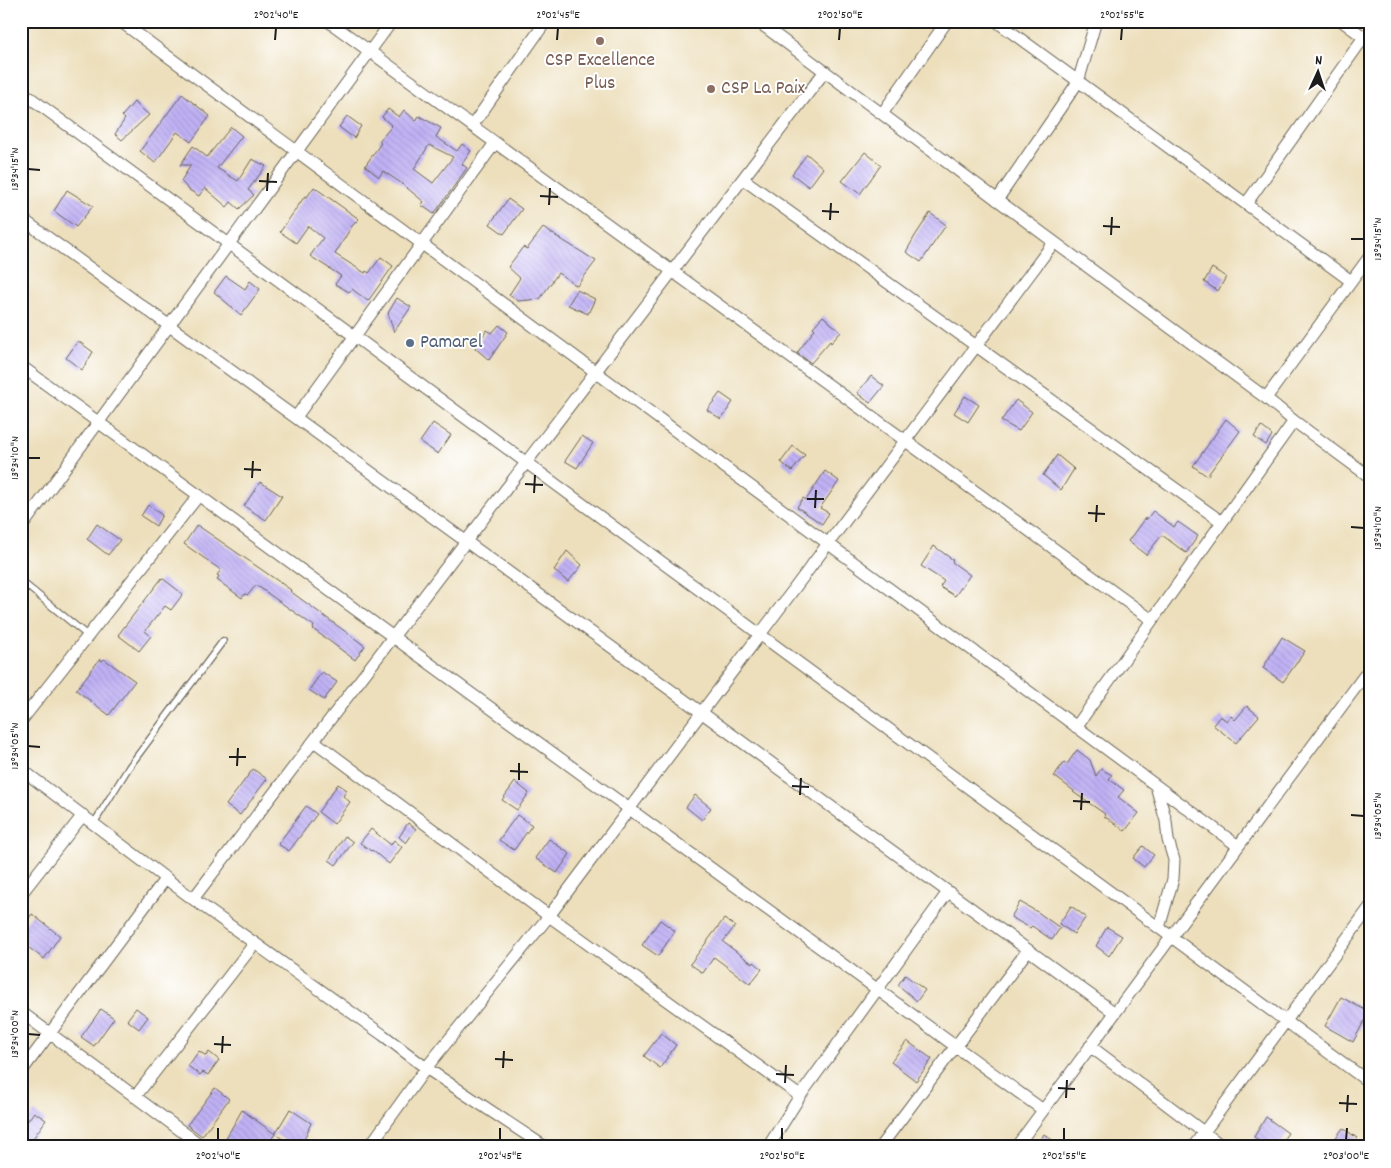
<svg xmlns="http://www.w3.org/2000/svg" width="1391" height="1168" font-family="Dekko,sans-serif">
<style>
.building{fill:url(#building-back-hatch);fill-rule:evenodd}
.lines{fill:none;stroke-linecap:round;stroke-linejoin:round}
.service-casing{stroke:#656054;stroke-width:8}
.minor-casing{stroke:#656054;stroke-width:13}
.service{stroke:#fff;stroke-width:5.5}
.minor{stroke:#fff;stroke-width:11}
.ticks{fill:none;stroke:#1c1c1c;stroke-width:2}
.education-dot{fill:#8d6e63;stroke:#fff;stroke-width:2}
.service-dot{fill:#5c6f8a;stroke:#fff;stroke-width:2}
.labels{text-anchor:middle;dominant-baseline:central;stroke-width:4;stroke-linejoin:round;paint-order:stroke}
.education-label{font-size:20px;fill:#785e54;stroke:#fff}
.service-label{font-size:20px;fill:#4e5e75;stroke:#fff;text-anchor:start}
.neatline{fill:none;stroke:#1c1c1c;stroke-width:2}
.ticks-label{font-size:12px;text-anchor:middle;fill:#1c1c1c}
</style>
<defs>
<pattern id="building-back-hatch" width="6" height="6" patternUnits="userSpaceOnUse" patternTransform="scale(1.25)"><rect width="6" height="6" fill="#c0b1f5"/><path d="M-1 5l2 2M0 0l6 6M5-1l2 2" fill="none" stroke="#a498d1"/></pattern>
</defs>
<rect width="100%" height="100%" fill="#fff"/>
<filter id="ink" filterUnits="userSpaceOnUse"><feTurbulence type="fractalNoise" baseFrequency=".02" numOctaves="2"/><feDisplacementMap in="SourceGraphic" scale="10" xChannelSelector="R" yChannelSelector="G"/><feConvolveMatrix kernelMatrix="1 2 1 2 8 2 1 2 1" color-interpolation-filters="sRGB"/></filter>
<filter id="wash" filterUnits="userSpaceOnUse"><feTurbulence type="fractalNoise" baseFrequency=".0096" numOctaves="4" result="noise"/><feDisplacementMap in="SourceGraphic" scale="20" xChannelSelector="R" yChannelSelector="G"/><feGaussianBlur stdDeviation="1.12" result="paint"/><feColorMatrix in="noise" values="0 0 0 0 0 0 0 0 0 0 0 0 0 0 0 0 0 1.4 0 .05"/><feComposite in="paint" operator="in"/></filter>
<g filter="url(#wash)">
<rect width="100%" height="100%" fill="#eddfbc"/>
<g id="blocks">
<path class="building" d="M 182,94 L 210,116 L 191,142 L 177,132 L 155,163 L 140,151 Z
M 134,102 L 149,115 L 122,140 L 115,134 L 125,119 L 122,116 Z
M 388,109 L 399,117 L 404,110 L 416,121 L 419,116 L 441,128 L 436,137 L 457,151 L 462,144 L 471,151 L 462,164 L 467,168 L 434,214 L 421,205 L 424,202 L 401,183 L 383,171 L 379,177 L 365,166 L 381,143 L 379,141 L 392,126 L 382,117 ZM 429,145 L 453,157 L 433,183 L 414,169 Z
M 347,116 L 361,126 L 354,138 L 339,127 Z
M 231,127 L 242,136 L 217,168 L 238,181 L 252,159 L 266,166 L 248,190 L 254,195 L 239,209 L 231,202 L 227,207 L 205,188 L 199,196 L 189,190 L 181,181 L 191,165 L 180,165 L 193,146 L 207,157 Z
M 865,152 L 881,165 L 860,194 L 842,181 Z
M 807,154 L 823,168 L 809,187 L 792,174 Z
M 314,187 L 359,219 L 352,226 L 335,254 L 365,273 L 366,271 L 369,273 L 381,257 L 393,266 L 368,301 L 352,289 L 349,292 L 335,284 L 341,276 L 310,256 L 323,238 L 308,226 L 296,243 L 280,232 L 305,196 L 307,197 Z
M 67,190 L 93,206 L 76,227 L 54,211 Z
M 508,199 L 522,209 L 504,234 L 490,224 Z
M 930,213 L 946,225 L 921,262 L 906,252 L 915,236 Z
M 543,228 L 596,261 L 577,286 L 558,273 L 540,299 L 518,301 L 509,295 L 520,278 L 508,267 L 523,247 L 527,249 Z
M 1212,268 L 1226,277 L 1218,291 L 1204,282 Z
M 226,276 L 245,289 L 250,281 L 260,289 L 241,315 L 214,292 Z
M 577,290 L 595,299 L 588,314 L 568,305 Z
M 397,298 L 411,307 L 394,332 L 388,313 Z
M 823,316 L 841,332 L 831,343 L 830,341 L 811,363 L 797,353 L 815,329 L 813,327 Z
M 499,325 L 508,332 L 489,360 L 475,348 L 487,330 L 492,333 Z
M 78,341 L 93,352 L 82,370 L 66,358 Z
M 871,376 L 884,386 L 870,403 L 857,393 Z
M 720,393 L 733,402 L 721,419 L 707,410 Z
M 965,396 L 979,405 L 968,422 L 954,413 Z
M 1016,400 L 1032,412 L 1019,431 L 1001,421 Z
M 1226,419 L 1240,431 L 1207,476 L 1193,466 Z
M 433,423 L 451,435 L 438,454 L 420,442 Z
M 1261,426 L 1272,435 L 1266,445 L 1254,437 Z
M 582,436 L 593,443 L 577,468 L 565,461 Z
M 793,446 L 805,455 L 792,471 L 781,462 Z
M 1057,455 L 1074,469 L 1061,490 L 1043,475 Z
M 825,471 L 839,481 L 820,508 L 829,513 L 822,524 L 797,507 L 803,498 L 806,500 Z
M 260,482 L 282,496 L 266,520 L 244,506 Z
M 148,505 L 162,515 L 156,526 L 141,516 Z
M 1153,511 L 1174,527 L 1178,522 L 1198,536 L 1186,553 L 1162,535 L 1146,555 L 1128,541 L 1145,518 L 1146,520 Z
M 97,524 L 120,540 L 108,555 L 87,539 Z
M 197,525 L 291,590 L 290,591 L 365,646 L 355,660 L 313,629 L 314,626 L 256,585 L 248,595 L 245,594 L 242,598 L 217,580 L 219,576 L 217,575 L 221,570 L 184,544 Z
M 934,546 L 953,560 L 952,562 L 970,575 L 955,596 L 940,587 L 944,581 L 921,566 Z
M 567,551 L 582,565 L 568,582 L 554,570 Z
M 162,578 L 183,594 L 171,610 L 165,606 L 145,631 L 151,636 L 139,651 L 118,635 Z
M 1282,637 L 1305,651 L 1283,682 L 1263,668 Z
M 100,659 L 102,661 L 104,659 L 135,681 L 109,715 L 76,690 Z
M 322,672 L 337,682 L 324,700 L 309,690 Z
M 1247,706 L 1259,716 L 1236,743 L 1213,725 L 1220,716 L 1227,721 L 1231,716 L 1235,720 Z
M 1077,750 L 1090,760 L 1096,776 L 1101,769 L 1112,775 L 1109,779 L 1124,790 L 1118,797 L 1139,813 L 1125,831 L 1104,816 L 1105,814 L 1073,792 L 1074,791 L 1054,776 L 1064,762 L 1067,764 Z
M 253,769 L 267,779 L 240,815 L 226,805 Z
M 515,782 L 529,793 L 517,810 L 502,800 Z
M 338,784 L 347,790 L 343,796 L 350,802 L 334,824 L 318,812 Z
M 695,795 L 711,808 L 702,820 L 686,807 Z
M 306,806 L 317,814 L 289,851 L 278,844 Z
M 517,815 L 532,825 L 514,850 L 499,840 Z
M 408,823 L 416,829 L 406,843 L 399,837 Z
M 371,829 L 391,845 L 394,840 L 402,847 L 389,864 L 372,850 L 371,851 L 360,843 Z
M 345,836 L 353,842 L 336,865 L 329,860 Z
M 549,839 L 570,854 L 557,873 L 535,858 Z
M 1143,846 L 1154,855 L 1144,867 L 1133,858 Z
M 1020,902 L 1039,913 L 1060,928 L 1052,940 L 1032,926 L 1030,928 L 1011,917 Z
M 1071,906 L 1086,917 L 1074,934 L 1059,924 Z
M 32,914 L 60,936 L 44,959 L 21,942 L 21,929 Z
M 724,919 L 735,926 L 723,942 L 753,964 L 754,962 L 762,969 L 750,984 L 714,957 L 703,973 L 690,964 Z
M 660,920 L 675,931 L 658,956 L 642,945 Z
M 1107,927 L 1122,936 L 1109,956 L 1096,946 Z
M 905,975 L 925,990 L 917,1001 L 898,985 Z
M 1341,997 L 1369,1012 L 1353,1042 L 1325,1026 Z
M 136,1008 L 148,1017 L 139,1029 L 127,1020 Z
M 101,1009 L 114,1018 L 94,1046 L 81,1037 Z
M 661,1033 L 676,1045 L 660,1068 L 644,1056 Z
M 907,1041 L 932,1059 L 916,1081 L 891,1062 Z
M 199,1051 L 206,1056 L 209,1052 L 219,1060 L 208,1075 L 203,1072 L 200,1075 L 188,1066 Z
M 215,1088 L 229,1099 L 202,1136 L 187,1125 Z
M 290,1109 L 311,1123 L 304,1140 L 314,1147 L 295,1147 L 275,1134 Z
M 242,1110 L 275,1134 L 266,1147 L 221,1147 Z
M 34,1112 L 46,1120 L 27,1147 L 21,1147 L 21,1130 Z
M 1266,1117 L 1288,1133 L 1278,1147 L 1266,1147 L 1254,1137 Z
M 1343,1128 L 1357,1138 L 1350,1147 L 1329,1147 Z
M 1044,1134 L 1062,1147 L 1036,1147 Z"/>
</g>
</g>
<g filter="url(#ink)">
<use href="#blocks" fill-opacity="0" stroke="#656054" stroke-width="1"/>
<g class="lines">
<g class="service-casing">
<path id="service" d="M 21,581 L 88,636
M 94,823 L 129,767 L 223,641"/>
</g>
<g class="minor-casing">
<path id="minor" d="M 120,21 L 1238,846
M 328,21 L 1152,620
M 757,21 L 1054,242 L 1266,398 L 1294,421 L 1370,477
M 996,21 L 1351,281
M 1342,21 L 1369,41
M 21,91 L 1370,1083
M 882,114 L 947,21
M 472,126 L 546,21
M 743,179 L 1222,522
M 997,200 L 1078,82 L 1096,21
M 1246,204 L 1364,37
M 21,218 L 1115,1013
M 21,366 L 1043,1110
M 1266,398 L 1370,256
M 296,417 L 495,143
M 21,528 L 392,21
M 21,721 L 199,495
M 1076,727 L 1294,421
M 314,741 L 549,916 L 800,1096
M 21,769 L 193,899 L 383,1035 L 426,1068 L 545,1147
M 1156,786 L 1166,821 L 1168,840 L 1174,860 L 1173,879 L 1159,928
M 21,894 L 83,815
M 193,899 L 825,71
M 21,1012 L 203,1147
M 1090,1046 L 1223,1147
M 21,1072 L 166,878
M 135,1097 L 255,943
M 369,1147 L 426,1068 L 549,916 L 1054,242
M 768,1147 L 800,1096 L 948,892
M 880,1147 L 1028,950
M 1016,1147 L 1370,668
M 1193,1147 L 1370,907"/>
</g>
<use href="#service" class="service"/>
<use href="#minor" class="minor"/>
</g>
</g>
<path class="ticks" d="M 275,40 L 276,28M 557,40 L 558,28M 839,40 L 840,28M 1121,40 L 1122,28M 28,169 L 40,170M 259,181 L 277,182M 267,191 L 268,173M 540,196 L 558,197M 549,205 L 550,188M 822,211 L 839,212M 830,220 L 831,203M 1103,226 L 1120,227M 1111,235 L 1112,217M 1351,239 L 1364,239M 28,458 L 40,458M 244,469 L 261,470M 252,478 L 253,461M 525,484 L 543,485M 534,493 L 535,475M 807,499 L 824,499M 815,508 L 816,490M 1088,513 L 1105,514M 1096,522 L 1097,505M 1351,527 L 1364,528M 28,746 L 40,747M 229,757 L 246,757M 237,766 L 238,748M 510,771 L 528,772M 519,780 L 519,763M 792,786 L 809,787M 800,795 L 801,778M 1073,801 L 1090,802M 1081,810 L 1082,793M 1351,815 L 1364,816M 28,1034 L 40,1035M 214,1044 L 231,1045M 222,1053 L 223,1036M 495,1059 L 513,1060M 503,1068 L 504,1051M 776,1074 L 794,1075M 785,1083 L 786,1065M 1058,1088 L 1075,1089M 1066,1098 L 1067,1080M 1339,1103 L 1357,1104M 1347,1112 L 1348,1095M 218,1140 L 218,1128M 500,1140 L 500,1128M 782,1140 L 782,1128M 1064,1140 L 1064,1128M 1346,1140 L 1347,1128"/>
<g class="education-dot">
<circle cx="600" cy="41" r="5"/>
<circle cx="711" cy="89" r="5"/>
</g>
<circle class="service-dot" cx="410" cy="343" r="5"/>
<g class="labels">
<g class="education-label">
<text x="600" y="61">CSP Excellence<tspan x="600" dy="23">Plus</tspan></text>
<text x="721" y="89" text-anchor="start">CSP La Paix</text>
</g>
<g class="service-label">
<text x="420" y="343">Pamarel</text>
</g>
</g>
<rect width="1391" height="1168" fill="none" stroke="#fff" stroke-width="55"/>
<g transform="translate(1318 72) rotate(3)" stroke="#ffffff" stroke-width="4" paint-order="stroke">
<path d="M0-4L9 19L0 12L-9 19Z" fill="#1c1c1c"/>
<text y="-8" font-size="14" font-weight="bold" text-anchor="middle" fill="#1c1c1c">N</text>
</g>
<rect x="28" y="28" width="1336" height="1112" class="neatline"/>
<g class="ticks-label">
<text x="276" y="18">2°02'40"E</text>
<text x="558" y="18">2°02'45"E</text>
<text x="840" y="18">2°02'50"E</text>
<text x="1122" y="18">2°02'55"E</text>
<text transform="translate(14 169) rotate(-90)" y="4">13°34'15"N</text>
<text transform="translate(1377 239) rotate(-90)" y="4">13°34'15"N</text>
<text transform="translate(14 458) rotate(-90)" y="4">13°34'10"N</text>
<text transform="translate(1377 528) rotate(-90)" y="4">13°34'10"N</text>
<text transform="translate(14 746) rotate(-90)" y="4">13°34'05"N</text>
<text transform="translate(1377 816) rotate(-90)" y="4">13°34'05"N</text>
<text transform="translate(14 1034) rotate(-90)" y="4">13°34'00"N</text>
<text x="218" y="1159">2°02'40"E</text>
<text x="500" y="1159">2°02'45"E</text>
<text x="782" y="1159">2°02'50"E</text>
<text x="1064" y="1159">2°02'55"E</text>
<text x="1346" y="1159">2°03'00"E</text>
</g>
</svg>
